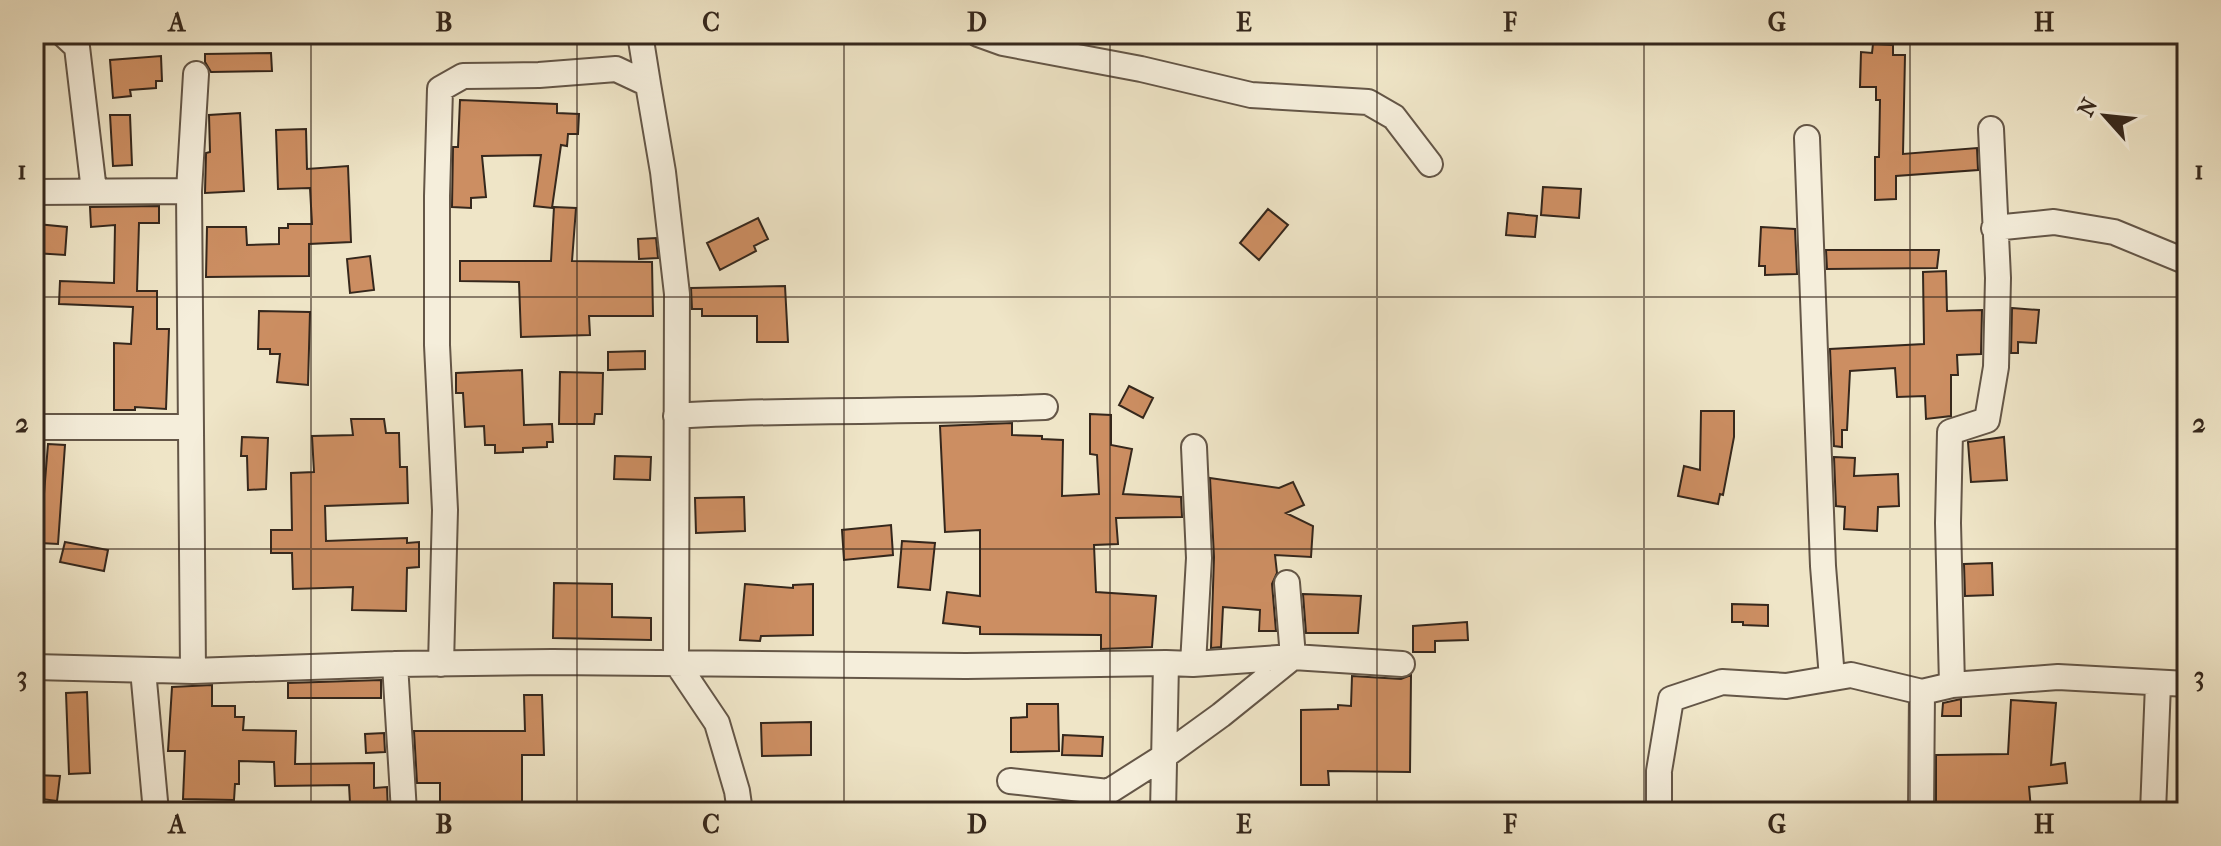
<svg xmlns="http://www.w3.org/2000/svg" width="2221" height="846" font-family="'IM FELL French Canon',serif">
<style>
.building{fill:#cc8e62;stroke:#35271c;stroke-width:2}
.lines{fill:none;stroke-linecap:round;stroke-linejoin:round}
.minor-casing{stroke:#645647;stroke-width:28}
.minor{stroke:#f5eedb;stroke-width:24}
.grid{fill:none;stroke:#35271c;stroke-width:2;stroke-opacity:0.55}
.neatline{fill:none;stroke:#35271c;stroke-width:3}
.grid-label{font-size:26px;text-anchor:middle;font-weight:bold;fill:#35271c}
</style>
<rect width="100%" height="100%" fill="#efe5c7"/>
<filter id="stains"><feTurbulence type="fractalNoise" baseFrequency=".0025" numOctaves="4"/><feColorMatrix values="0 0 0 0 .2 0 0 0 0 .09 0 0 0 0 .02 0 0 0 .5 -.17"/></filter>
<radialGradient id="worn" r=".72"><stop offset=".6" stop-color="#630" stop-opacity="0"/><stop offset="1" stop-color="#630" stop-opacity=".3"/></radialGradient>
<path class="building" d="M 1873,44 L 1893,45 L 1893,55 L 1905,55 L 1903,154 L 1977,148 L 1978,170 L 1896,176 L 1896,199 L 1875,200 L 1875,157 L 1879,157 L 1880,100 L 1876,100 L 1876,87 L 1860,87 L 1861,52 L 1872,53 Z
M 271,53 L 272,71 L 211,72 L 205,62 L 205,54 Z
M 161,56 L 162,81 L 156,81 L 156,88 L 130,90 L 131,96 L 113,98 L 110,60 Z
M 460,100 L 557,104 L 557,113 L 579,114 L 578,134 L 568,134 L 567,146 L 561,145 L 552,208 L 534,206 L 541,155 L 482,156 L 486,197 L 471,198 L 471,208 L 452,207 L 453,147 L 458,147 Z
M 240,113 L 244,191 L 205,193 L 206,153 L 210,152 L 209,115 Z
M 110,115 L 130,115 L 132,165 L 113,166 Z
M 306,129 L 307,169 L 348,166 L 351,242 L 309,244 L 309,276 L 206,277 L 207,227 L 246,227 L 247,245 L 279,244 L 279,228 L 288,228 L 288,224 L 312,224 L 310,188 L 278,189 L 276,130 Z
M 1543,187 L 1581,189 L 1579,218 L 1541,215 Z
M 159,206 L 159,223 L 139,223 L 137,291 L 157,291 L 157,329 L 169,329 L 166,409 L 135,407 L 135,410 L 114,410 L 114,343 L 131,344 L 133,307 L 59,304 L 60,281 L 114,283 L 115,225 L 91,227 L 90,207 Z
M 554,207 L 576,208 L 572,261 L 652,262 L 653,316 L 589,316 L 590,335 L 521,337 L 519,282 L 460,281 L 460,261 L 551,261 Z
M 1268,209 L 1288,225 L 1259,260 L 1240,243 Z
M 1508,213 L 1537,216 L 1535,237 L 1506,235 Z
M 758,218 L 768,239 L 754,246 L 756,251 L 720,270 L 707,243 Z
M 37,224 L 67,227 L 65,255 L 35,253 Z
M 1761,227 L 1795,229 L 1797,274 L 1765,275 L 1765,266 L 1759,266 Z
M 656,238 L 658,258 L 639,259 L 638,239 Z
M 1826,250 L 1939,250 L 1937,268 L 1827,269 Z
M 370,256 L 374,290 L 350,293 L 347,259 Z
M 1946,271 L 1947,311 L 1982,310 L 1981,354 L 1957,355 L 1958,375 L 1951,375 L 1951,416 L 1926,419 L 1925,396 L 1897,397 L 1895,368 L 1850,371 L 1847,430 L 1842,430 L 1842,447 L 1834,446 L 1830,349 L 1924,344 L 1923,272 Z
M 785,286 L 788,342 L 757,342 L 757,316 L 702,316 L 702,309 L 692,309 L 691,288 Z
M 2012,308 L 2039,310 L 2036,343 L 2018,342 L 2018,353 L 2011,353 Z
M 259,311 L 310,312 L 308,385 L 277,382 L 280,354 L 270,354 L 270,349 L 258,349 Z
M 645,351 L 645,369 L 608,370 L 608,352 Z
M 522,370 L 524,425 L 552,424 L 553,442 L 547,442 L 547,447 L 523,448 L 523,452 L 495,453 L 495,445 L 485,445 L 484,426 L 465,427 L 463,393 L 456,393 L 456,373 Z
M 560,372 L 603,373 L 602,414 L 595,414 L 594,424 L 559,424 Z
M 1129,386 L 1153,398 L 1143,418 L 1119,405 Z
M 1701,411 L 1734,411 L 1734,437 L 1723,495 L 1720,494 L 1718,504 L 1678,496 L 1684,466 L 1700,470 Z
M 1090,414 L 1111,415 L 1111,445 L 1132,449 L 1123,494 L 1181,497 L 1182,517 L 1116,518 L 1118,544 L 1094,545 L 1096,592 L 1156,596 L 1152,647 L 1101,649 L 1101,635 L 980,634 L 980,627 L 943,623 L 947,592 L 980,596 L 980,530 L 945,532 L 940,426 L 1012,423 L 1012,435 L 1042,436 L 1042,439 L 1063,440 L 1062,496 L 1099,494 L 1097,455 L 1090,454 Z
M 351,419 L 384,419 L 386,433 L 399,433 L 400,467 L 407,467 L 408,503 L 325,506 L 326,541 L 407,538 L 407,543 L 419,542 L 419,567 L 407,568 L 406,611 L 352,610 L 353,587 L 293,589 L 292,553 L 271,553 L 271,530 L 292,530 L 291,473 L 314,472 L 312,436 L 353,435 Z
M 242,437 L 268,438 L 266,489 L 248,490 L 247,456 L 241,456 Z
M 2004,437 L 2007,480 L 1971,482 L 1968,442 Z
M 48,444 L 65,445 L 58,544 L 40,543 Z
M 615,456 L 651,457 L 650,480 L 614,479 Z
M 1834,457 L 1855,458 L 1854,476 L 1898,474 L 1899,506 L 1878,507 L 1877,531 L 1844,529 L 1845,507 L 1836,506 Z
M 1210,478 L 1279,488 L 1293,482 L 1304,505 L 1286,513 L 1313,526 L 1311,557 L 1275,555 L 1277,573 L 1272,584 L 1276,631 L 1259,631 L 1260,610 L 1223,607 L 1221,647 L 1211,648 L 1214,557 Z
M 744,497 L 745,531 L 696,533 L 695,498 Z
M 891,525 L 893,555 L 844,560 L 842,530 Z
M 902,541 L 935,543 L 930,590 L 898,587 Z
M 65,542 L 108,550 L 104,571 L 60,562 Z
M 1992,563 L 1993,595 L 1965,596 L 1964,564 Z
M 554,583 L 612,584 L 612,617 L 651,618 L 651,640 L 553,638 Z
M 745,584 L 793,588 L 793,585 L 813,584 L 813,635 L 761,636 L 760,641 L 740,640 Z
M 1303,594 L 1361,596 L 1358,633 L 1306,633 Z
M 1732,604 L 1768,605 L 1768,626 L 1743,625 L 1743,622 L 1732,622 Z
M 1467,622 L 1468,640 L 1435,641 L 1435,652 L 1413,652 L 1413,626 Z
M 1411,675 L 1410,772 L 1328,771 L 1329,785 L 1301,785 L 1301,710 L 1338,709 L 1338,705 L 1351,706 L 1352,676 L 1401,679 Z
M 381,680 L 381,698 L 288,698 L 288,683 Z
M 212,685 L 212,706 L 235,706 L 235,717 L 244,717 L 243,730 L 296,731 L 295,764 L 374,763 L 374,788 L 387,787 L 388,812 L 366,812 L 366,802 L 350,803 L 349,785 L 275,786 L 274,762 L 239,761 L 239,784 L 235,784 L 234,800 L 183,799 L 185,751 L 168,751 L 172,687 Z
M 87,692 L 90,773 L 69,774 L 66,693 Z
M 524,695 L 542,695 L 544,755 L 522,755 L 522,812 L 440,812 L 440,783 L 417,783 L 414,731 L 525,731 Z
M 1961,699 L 1961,716 L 1942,716 L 1943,703 Z
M 2011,700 L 2056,703 L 2051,765 L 2065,763 L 2067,783 L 2029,787 L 2031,809 L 1936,812 L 1936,755 L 2008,754 Z
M 1027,704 L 1058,704 L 1059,751 L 1011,752 L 1011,718 L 1027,717 Z
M 811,722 L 811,755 L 762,756 L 761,723 Z
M 384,733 L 385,752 L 366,753 L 365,734 Z
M 1063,735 L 1103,737 L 1102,756 L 1062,755 Z
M 34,775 L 60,776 L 57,801 L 34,798 Z"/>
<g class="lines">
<g class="minor-casing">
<path id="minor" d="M 63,34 L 77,47 L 94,191
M 640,34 L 648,84
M 978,34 L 1003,43 L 1141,69 L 1251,95 L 1368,102 L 1394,117 L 1430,164
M 1807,138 L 1823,566 L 1832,678
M 34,192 L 189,191
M 1994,228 L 2054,222 L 2114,232 L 2187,262
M 676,416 C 799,408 922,413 1045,407
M 34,427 L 190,427
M 1166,663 L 1193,664 L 1293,657 L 1402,664
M 395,664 L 404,812
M 441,664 L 445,510 L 437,345 L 437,196 L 440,89 L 463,76 L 539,75 L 616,69 L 648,84 L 663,172 L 677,294 L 676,662 L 717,723 L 737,791 L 740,812
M 1193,664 L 1199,558 L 1194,447
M 34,667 L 193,671 L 395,664 L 552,662 L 966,666 L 1166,663 L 1163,812
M 143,670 L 156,812
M 193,671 L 189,191 L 196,74
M 1952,685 L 1948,523 L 1950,432 L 1987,420 L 1996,367 L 1998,278 L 1991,129
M 1010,781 L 1108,792 L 1163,757 L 1221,715 L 1293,657 L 1287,583
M 1659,812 L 1659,771 L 1671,699 L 1722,682 L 1786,686 L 1851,675 L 1922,692 L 1952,685 L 2058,677 L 2187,684
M 1921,812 L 1922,692
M 2153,812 L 2158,684"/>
</g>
<use href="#minor" class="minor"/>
</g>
<path class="grid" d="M 311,34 L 311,812M 577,34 L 577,812M 844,34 L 844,812M 1110,34 L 1110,812M 1377,34 L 1377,812M 1644,34 L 1644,812M 1910,34 L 1910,812M 34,297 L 2187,297M 34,549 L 2187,549"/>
<rect width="2221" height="846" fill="none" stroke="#efe5c7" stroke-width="88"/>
<g transform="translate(2105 116) rotate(297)" stroke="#f5eedb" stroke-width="6" paint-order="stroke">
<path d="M0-6L14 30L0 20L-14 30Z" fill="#35271c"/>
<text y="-12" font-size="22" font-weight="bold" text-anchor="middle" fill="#35271c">N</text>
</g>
<rect x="44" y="44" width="2133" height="758" class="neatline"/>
<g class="grid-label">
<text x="177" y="31">A</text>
<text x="444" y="31">B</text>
<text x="711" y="31">C</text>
<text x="977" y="31">D</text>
<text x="1244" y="31">E</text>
<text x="1510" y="31">F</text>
<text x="1777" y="31">G</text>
<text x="2044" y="31">H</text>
<text x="22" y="179">1</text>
<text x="2199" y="179">1</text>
<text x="22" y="432">2</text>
<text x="2199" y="432">2</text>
<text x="22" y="685">3</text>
<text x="2199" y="685">3</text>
<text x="177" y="833">A</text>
<text x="444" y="833">B</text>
<text x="711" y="833">C</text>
<text x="977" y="833">D</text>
<text x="1244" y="833">E</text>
<text x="1510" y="833">F</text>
<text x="1777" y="833">G</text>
<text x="2044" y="833">H</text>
</g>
<rect width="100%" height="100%" filter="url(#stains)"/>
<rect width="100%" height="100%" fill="url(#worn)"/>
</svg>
